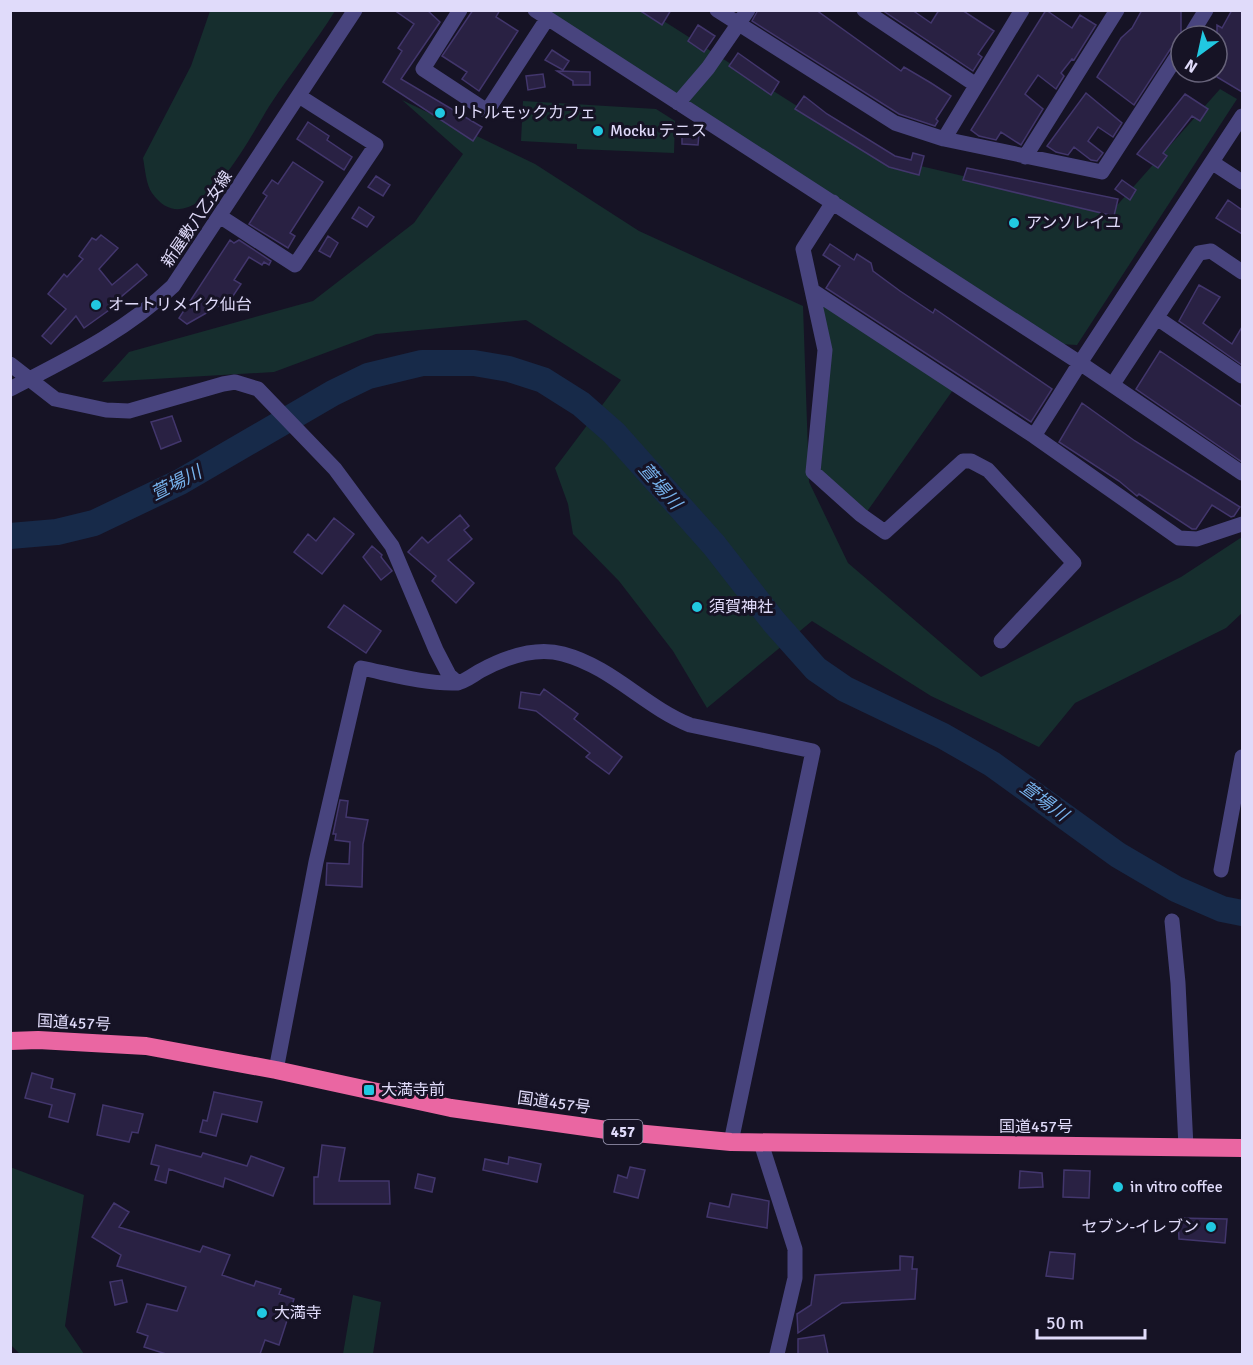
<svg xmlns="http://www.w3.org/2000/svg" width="1253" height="1365" font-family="Signika,'Noto Sans JP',sans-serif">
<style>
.green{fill:#162e2e}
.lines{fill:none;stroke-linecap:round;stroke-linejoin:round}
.river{stroke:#172a49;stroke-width:26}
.building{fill:#292143;stroke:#42366c;stroke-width:1.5}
.minor{stroke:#48447e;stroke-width:15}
.highway{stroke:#ea66a2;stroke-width:18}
.poi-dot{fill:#21c8e1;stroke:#161325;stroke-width:2}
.labels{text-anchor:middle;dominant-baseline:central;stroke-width:6;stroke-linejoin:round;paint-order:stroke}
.shield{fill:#161325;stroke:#a39fba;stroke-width:1.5}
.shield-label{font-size:15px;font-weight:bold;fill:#e0dbfa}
.poi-label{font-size:16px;fill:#e0dbfa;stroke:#161325;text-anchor:start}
.street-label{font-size:16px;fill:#e0dbfa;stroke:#161325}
.water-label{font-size:18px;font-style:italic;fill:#77b3ed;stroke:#161325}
</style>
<rect width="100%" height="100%" fill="#161325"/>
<path class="green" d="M 210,11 L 335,11 C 315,43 291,73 270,105 C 252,133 194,252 152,193 C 146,185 145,168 143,158 L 191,66 Z
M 549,11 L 648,11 L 874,155 L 1112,211 L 1220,89 L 1237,99 L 1077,345 L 1060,344 Z
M 402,100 L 535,164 L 639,231 L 803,306 L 809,482 L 848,563 L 981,677 L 1181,577 L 1242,537 L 1242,613 L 1226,628 L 1075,703 L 1039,747 L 931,696 L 812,621 L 707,708 L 673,651 L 619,581 L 573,534 L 568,504 L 555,468 L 621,380 L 526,320 L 376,334 L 274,372 L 102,382 L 129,352 L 313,301 L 414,223 L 463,154 Z
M 523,101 L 656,109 L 675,121 L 674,153 L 577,149 L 577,144 L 521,141 Z
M 818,301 L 953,390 L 866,513 L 818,471 Z
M 10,1167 L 84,1195 L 65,1326 L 84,1354 L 20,1354 L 11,1345 Z
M 353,1295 L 381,1302 L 373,1354 L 343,1354 Z"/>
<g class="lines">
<path class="river" d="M 10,536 L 57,532 L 94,523 L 180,482 L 333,393 L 368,376 L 422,363 L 474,363 L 509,369 L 543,380 L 581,404 L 614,433 L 714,545 L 774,622 L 816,669 L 845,689 L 943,736 L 992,764 L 1118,855 L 1176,889 L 1222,909 L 1242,913"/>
</g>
<path class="building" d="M 394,10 L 427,10 L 440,22 L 401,79 L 482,127 L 473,141 L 383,82 L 402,51 L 398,48 L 414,24 Z
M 473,10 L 500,10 L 496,17 L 518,31 L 479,91 L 462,79 L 467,72 L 442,56 Z
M 639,10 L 671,10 L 662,25 Z
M 758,10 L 816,10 L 901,71 L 904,67 L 931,83 L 951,96 L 936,119 L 938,121 L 935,126 L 899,114 L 752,21 Z
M 882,10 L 912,10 L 931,23 L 939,10 L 962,10 L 994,31 L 978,54 L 982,57 L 973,71 Z
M 1046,10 L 1072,28 L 1080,15 L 1096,25 L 1074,60 L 1072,59 L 1061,73 L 1064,76 L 1056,89 L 1038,75 L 1025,94 L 1043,109 L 1021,145 L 1001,132 L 996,140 L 979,136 L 971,130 Z
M 1142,10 L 1181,10 L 1181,40 L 1173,45 L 1134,105 L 1097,77 L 1121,38 L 1132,28 Z
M 1232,10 L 1242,10 L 1242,92 L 1217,77 L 1217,25 L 1222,28 Z
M 698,25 L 715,36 L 704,52 L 688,41 Z
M 552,50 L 569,61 L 563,70 L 545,60 Z
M 738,53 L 779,82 L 771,95 L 729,66 Z
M 557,71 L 590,72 L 590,85 L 573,85 L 573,81 Z
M 543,74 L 545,87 L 528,90 L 526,76 Z
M 1086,93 L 1122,123 L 1113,137 L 1098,127 L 1088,141 L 1103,153 L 1097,161 L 1091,160 L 1074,147 L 1068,155 L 1056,152 L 1047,146 Z
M 1185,94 L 1208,109 L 1200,121 L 1192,116 L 1163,153 L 1167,156 L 1158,168 L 1137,154 Z
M 804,96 L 827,114 L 895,156 L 911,160 L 913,153 L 924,156 L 919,175 L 889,167 L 795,109 Z
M 308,122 L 329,136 L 327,140 L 352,157 L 344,170 L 297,139 Z
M 682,133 L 699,134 L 698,145 L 682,144 Z
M 293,162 L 323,182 L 290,233 L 295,236 L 288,248 L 249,224 L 267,196 L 263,193 L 272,180 L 278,184 Z
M 967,168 L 1118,199 L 1114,216 L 963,180 Z
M 376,176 L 390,185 L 383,196 L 368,187 Z
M 1122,180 L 1136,190 L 1130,200 L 1115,189 Z
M 1228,200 L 1242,210 L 1242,234 L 1216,218 Z
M 359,207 L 374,217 L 367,227 L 352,218 Z
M 101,235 L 118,248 L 99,269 L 112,285 L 137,264 L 147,275 L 121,297 L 123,300 L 84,328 L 76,316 L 51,344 L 42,336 L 66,309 L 48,294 L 64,274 L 67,277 L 83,259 L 79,256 L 92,238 L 96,240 Z
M 328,236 L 338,243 L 330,257 L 319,251 Z
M 230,240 L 234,243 L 239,240 L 271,261 L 269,265 L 264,262 L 262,265 L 249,257 L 234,280 L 241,284 L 231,299 L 187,324 L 179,318 Z
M 830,244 L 854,260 L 857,254 L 871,263 L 873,271 L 900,291 L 933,313 L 935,309 L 1052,389 L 1031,422 L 826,288 L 840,266 L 823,255 Z
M 1199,285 L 1220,297 L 1203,323 L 1232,344 L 1242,327 L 1242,365 L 1179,321 Z
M 1160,351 L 1242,407 L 1242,462 L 1136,389 Z
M 1082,403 L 1135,441 L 1240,507 L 1234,516 L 1231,517 L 1212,505 L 1196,529 L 1192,529 L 1139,494 L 1137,496 L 1119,481 L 1059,442 Z
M 172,416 L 181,441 L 161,449 L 151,422 Z
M 460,515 L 469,526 L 464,530 L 472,539 L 448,560 L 474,583 L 456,603 L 432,581 L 436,576 L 408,552 L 422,537 L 428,543 Z
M 334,518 L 354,534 L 322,574 L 294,552 L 308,534 L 316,541 Z
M 372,546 L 382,555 L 381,557 L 392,571 L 381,580 L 363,557 Z
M 344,605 L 381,631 L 366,653 L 328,627 Z
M 544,689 L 578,714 L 574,719 L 622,757 L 609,774 L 586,757 L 590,753 L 536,711 L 519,708 L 521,692 L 540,695 Z
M 340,800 L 348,801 L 346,817 L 368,820 L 363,844 L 362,887 L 326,885 L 327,863 L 349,864 L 350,842 L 335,840 L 336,834 L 333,834 Z
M 32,1073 L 53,1079 L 51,1088 L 75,1094 L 68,1122 L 49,1117 L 52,1105 L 25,1098 Z
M 214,1092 L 262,1102 L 257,1122 L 222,1114 L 216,1136 L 200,1132 L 203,1120 L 207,1121 Z
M 103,1105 L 143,1114 L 138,1133 L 132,1132 L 129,1142 L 97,1135 Z
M 156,1145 L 201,1157 L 203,1153 L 247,1166 L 251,1156 L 284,1168 L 273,1196 L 225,1178 L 223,1187 L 169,1169 L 166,1183 L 155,1180 L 159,1166 L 151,1164 Z
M 322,1145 L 345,1148 L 339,1181 L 389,1181 L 390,1204 L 314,1204 L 314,1177 L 318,1177 Z
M 509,1157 L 541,1164 L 537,1182 L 483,1170 L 485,1159 L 508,1164 Z
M 630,1167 L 645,1170 L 638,1198 L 614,1192 L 618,1175 L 627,1178 Z
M 1064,1170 L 1090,1171 L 1089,1198 L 1063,1197 Z
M 1020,1171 L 1042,1173 L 1043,1187 L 1019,1188 Z
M 418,1174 L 435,1178 L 432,1192 L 415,1188 Z
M 732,1194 L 769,1201 L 767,1228 L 707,1217 L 710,1203 L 729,1207 Z
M 114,1203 L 129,1212 L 119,1227 L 200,1252 L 203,1246 L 230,1255 L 222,1275 L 254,1286 L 256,1281 L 281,1289 L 279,1294 L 294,1299 L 279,1345 L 265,1340 L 260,1354 L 166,1354 L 144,1347 L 148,1336 L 137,1332 L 147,1304 L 177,1311 L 186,1287 L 117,1266 L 121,1255 L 92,1237 Z
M 1178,1218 L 1227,1219 L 1225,1243 L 1179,1239 Z
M 1050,1252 L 1075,1254 L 1073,1279 L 1046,1276 Z
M 900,1256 L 913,1257 L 912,1269 L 917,1269 L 915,1299 L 842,1303 L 798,1333 L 797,1314 L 811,1305 L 815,1275 L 900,1270 Z
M 122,1280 L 127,1302 L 115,1305 L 110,1282 Z
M 824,1335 L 828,1354 L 798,1354 L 798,1339 Z"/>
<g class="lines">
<path class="minor" d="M 460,10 L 423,69 L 487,111 L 547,19
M 535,10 L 1080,363 L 1242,116
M 717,10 L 895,123 L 944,139 L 1102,172 L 1181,50
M 864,10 L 976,85
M 1190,36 L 1206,10
M 678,103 L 708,68 L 748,10
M 944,139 L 1022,10
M 1025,157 L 1117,10
M 1213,163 L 1242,182
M 833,202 L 803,249 L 825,350 L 813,472 L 861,515 L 885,532 L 963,461 L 971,461 L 988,470 L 1074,563 L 1001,641
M 221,217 L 295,265 L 376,145 L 299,96
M 813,291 L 1034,436 L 1179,538 L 1197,539 L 1242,524
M 1157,318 L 1242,376
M 10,364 L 55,399 L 106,410 L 129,411 L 223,384 L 235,382 L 258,389 L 335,469 L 392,546 L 436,650 L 449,675 L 458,683
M 1113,384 L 1199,253 L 1211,251 L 1242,272
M 10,389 C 68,359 126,331 173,286 L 355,10
M 1034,436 L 1080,363 L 1242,473
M 1221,870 L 1242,757
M 1172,921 L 1178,983 L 1186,1147
M 276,1070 L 316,862 L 361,668 C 391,674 425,684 456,683 C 463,683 473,675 480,671 C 504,658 535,646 563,654 C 612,667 645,707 690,725 L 813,751 L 731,1142
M 761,1143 L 795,1249 L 795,1278 L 777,1354"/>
<path class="highway" d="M 10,1041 L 38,1040 L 146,1046 L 276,1070 L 451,1108 L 614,1131 L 731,1142 L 1242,1148"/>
</g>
<g class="poi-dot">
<circle cx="440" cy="113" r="6"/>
<circle cx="598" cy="131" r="6"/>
<circle cx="1014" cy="223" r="6"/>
<circle cx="96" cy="305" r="6"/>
<circle cx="697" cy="607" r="6"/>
<rect x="363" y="1084" width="12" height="12" rx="3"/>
<circle cx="1118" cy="1187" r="6"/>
<circle cx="1211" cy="1227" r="6"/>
<circle cx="262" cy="1313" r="6"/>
</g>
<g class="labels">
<rect class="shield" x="603.5" y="1120" width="39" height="24" rx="4.5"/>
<g class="shield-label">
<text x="623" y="1132">457</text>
</g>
<g class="poi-label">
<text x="452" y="113">リトルモックカフェ</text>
<text x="610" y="131">Mocku テニス</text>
<text x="1026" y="223">アンソレイユ</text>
<text x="108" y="305">オートリメイク仙台</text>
<text x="709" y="607">須賀神社</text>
<text x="381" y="1090">大満寺前</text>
<text x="1130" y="1187">in vitro coffee</text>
<text x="1199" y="1227" text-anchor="end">セブン-イレブン</text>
<text x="274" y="1313">大満寺</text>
</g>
<g class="street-label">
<text transform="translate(197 219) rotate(-56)">新屋敷八乙女線</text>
<text transform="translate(74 1023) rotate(3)">国道457号</text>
<text transform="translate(554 1103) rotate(8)">国道457号</text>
<text x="1036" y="1127">国道457号</text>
</g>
<g class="water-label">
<text transform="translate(176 483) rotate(-27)">萱場川</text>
<text transform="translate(660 486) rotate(49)">萱場川</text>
<text transform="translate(1044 801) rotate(36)">萱場川</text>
</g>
</g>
<rect width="1253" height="1365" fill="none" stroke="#e0dbfa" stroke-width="24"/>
<g transform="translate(1199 54) rotate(213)"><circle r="28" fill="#161325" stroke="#67637a" stroke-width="1.5"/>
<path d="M0-4.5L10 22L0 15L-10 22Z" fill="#21c8e1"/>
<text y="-9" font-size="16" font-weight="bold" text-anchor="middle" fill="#e0dbfa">N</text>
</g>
<path d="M1037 1329v9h108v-9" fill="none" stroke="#e0dbfa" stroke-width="3"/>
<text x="1046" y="1329" font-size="18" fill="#e0dbfa" stroke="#161325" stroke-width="4.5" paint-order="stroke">50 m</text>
</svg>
